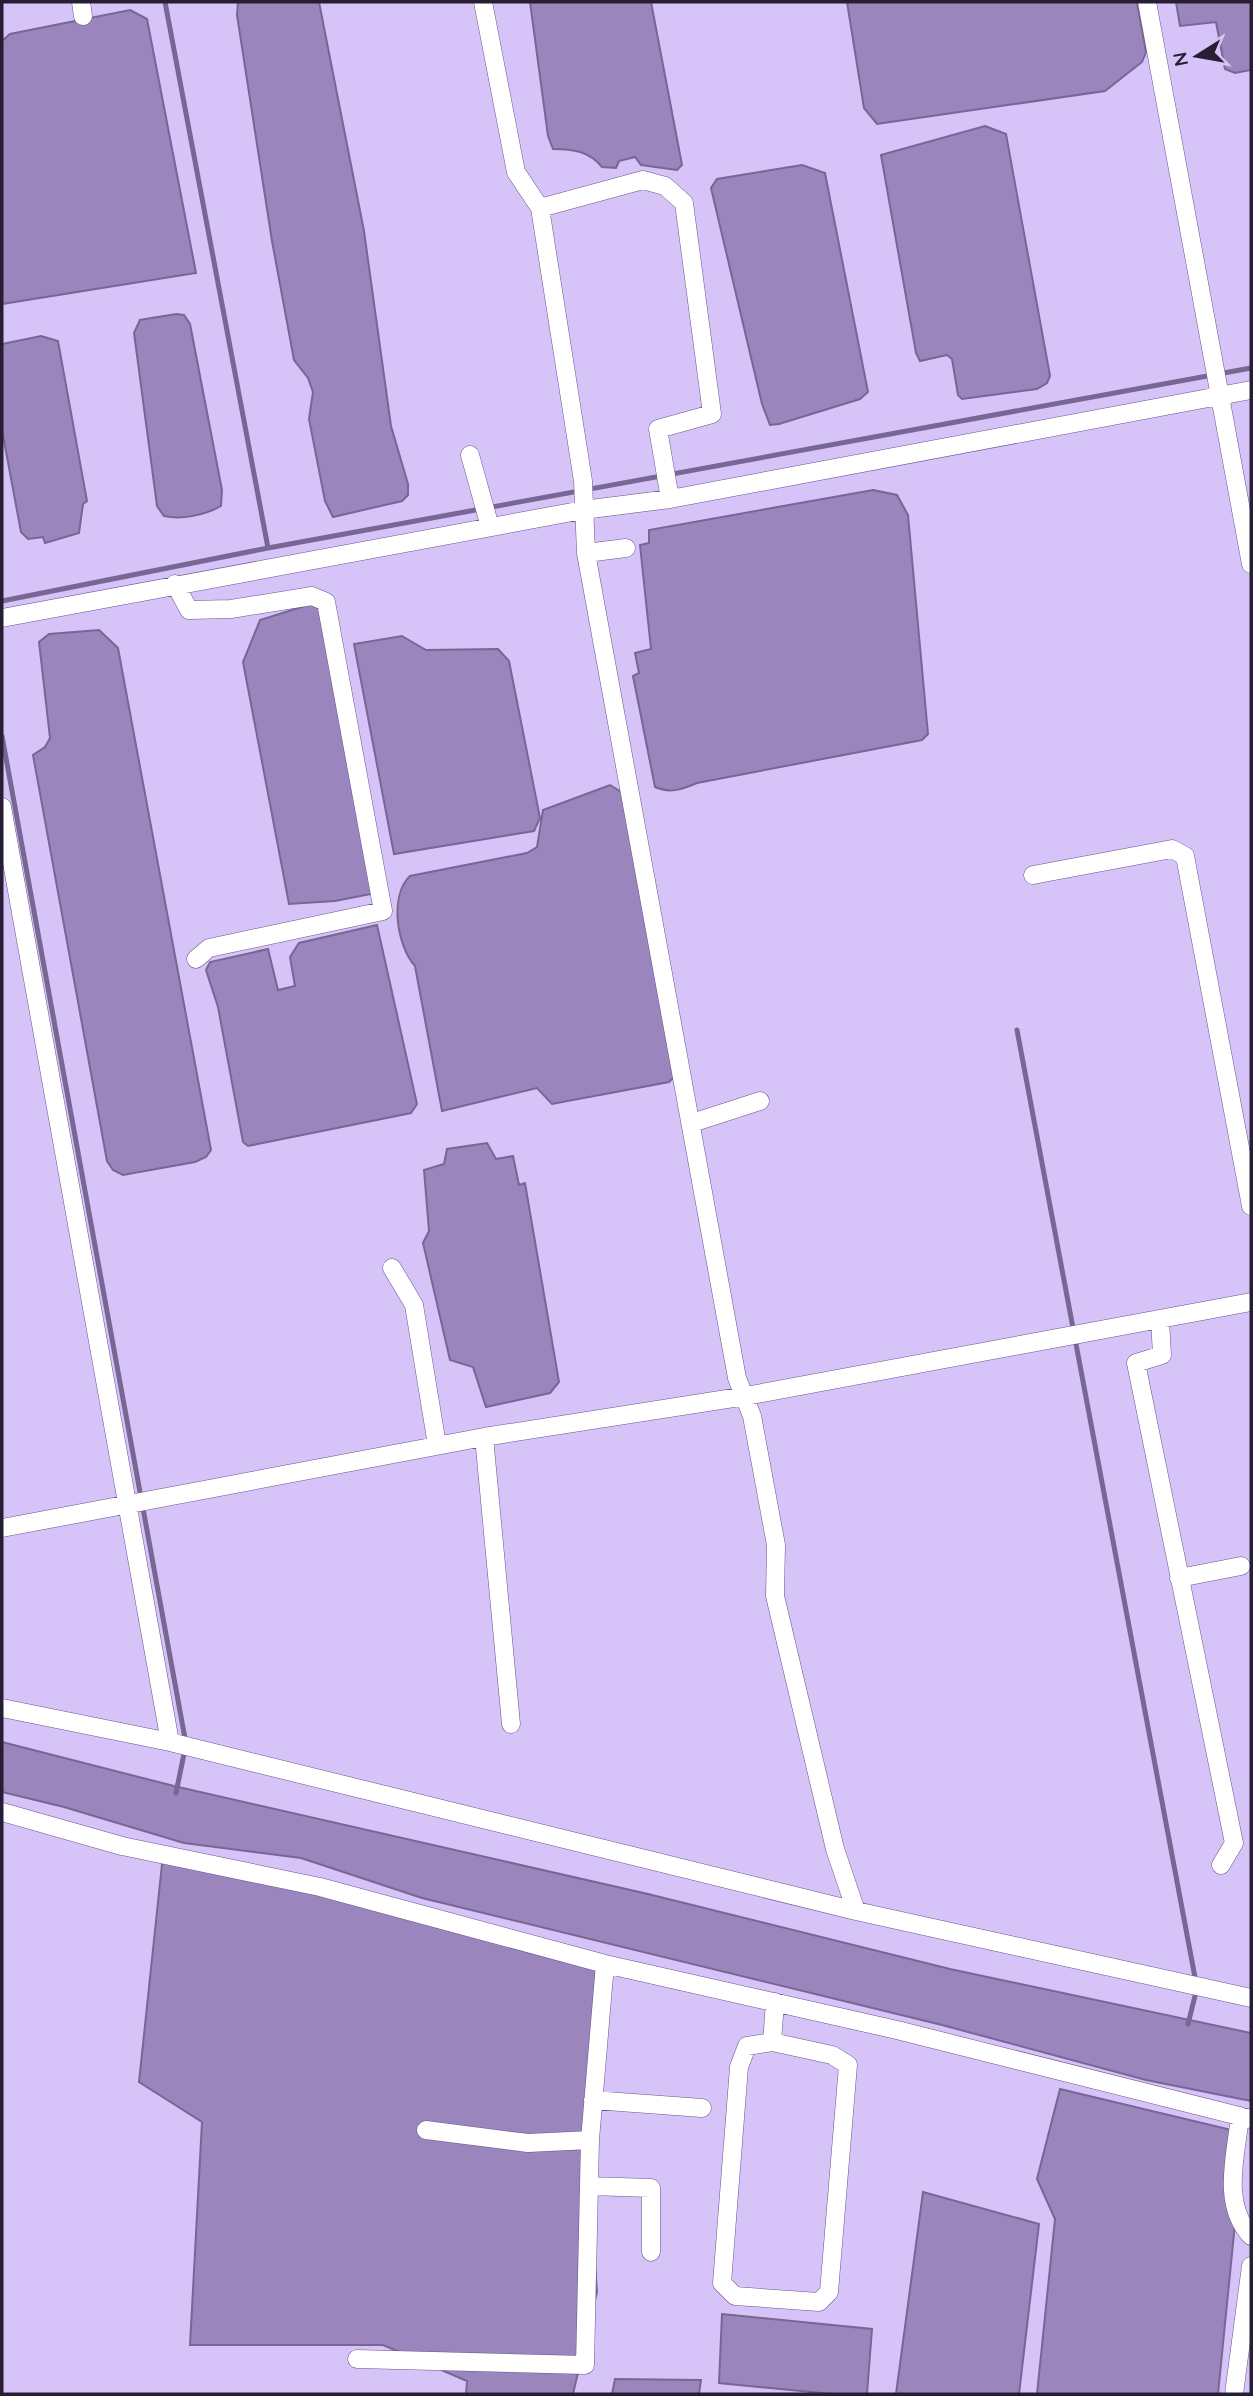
<svg xmlns="http://www.w3.org/2000/svg" width="1253" height="2396" font-family="Quicksand,sans-serif">
<style>
.water{fill:#9a85bd;stroke:#786694;stroke-width:2}
.lines{fill:none;stroke-linecap:round;stroke-linejoin:round}
.stream{stroke:#786694;stroke-width:5}
.minor-casing{stroke:#6a538d;stroke-width:19}
.minor{stroke:#fff;stroke-width:18}
</style>
<rect width="100%" height="100%" fill="#d6c4f8"/>
<path class="water" d="M 238,2 L 319,2 L 364,231 L 391,426 L 408,484 L 408,495 L 402,501 L 333,517 L 325,501 L 309,419 L 313,392 L 308,378 L 294,360 L 272,241 L 237,15 Z
M 530,2 L 651,2 L 682,165 L 677,170 L 641,165 L 635,157 L 619,161 L 616,168 L 602,167 C 589,151 573,149 553,149 L 548,136 Z
M 847,2 L 1137,2 L 1146,52 L 1142,62 L 1105,91 L 877,124 L 864,108 Z
M 1176,2 L 1251,2 L 1251,70 L 1235,73 L 1225,69 L 1216,22 L 1180,26 Z
M 130,10 L 147,19 L 196,273 L 2,304 L 2,41 L 10,34 Z
M 985,126 L 1006,134 L 1050,376 L 1047,383 L 1037,389 L 962,399 L 958,395 L 952,359 L 947,355 L 920,361 L 916,353 L 881,155 Z
M 802,165 L 825,173 L 868,392 L 860,399 L 779,424 L 770,425 L 762,404 L 711,188 L 717,179 Z
M 176,314 L 184,315 L 190,324 L 222,490 L 221,506 C 205,515 182,520 164,516 L 157,506 L 134,333 L 140,320 Z
M 41,336 L 58,341 L 87,501 L 83,504 L 79,533 L 45,543 L 43,537 L 28,539 L 21,532 L 2,430 L 2,344 Z
M 873,490 L 897,495 L 908,515 L 928,734 L 922,740 L 697,783 C 683,789 670,794 655,787 L 633,676 L 639,673 L 635,653 L 651,649 L 640,545 L 649,543 L 649,530 Z
M 320,601 L 376,893 L 335,901 L 289,904 L 243,662 L 260,620 Z
M 99,630 L 118,648 L 211,1150 L 206,1157 L 195,1162 L 123,1175 L 113,1170 L 107,1161 L 33,755 L 45,747 L 50,738 L 39,642 L 49,634 Z
M 402,636 L 426,650 L 498,649 L 509,661 L 540,818 L 534,831 L 394,854 L 354,644 Z
M 610,785 L 626,795 L 675,1076 L 669,1082 L 552,1104 L 537,1088 L 442,1111 L 415,966 C 397,946 389,896 410,876 L 527,853 L 537,847 L 543,810 Z
M 377,925 L 417,1104 L 411,1113 L 248,1146 L 243,1142 L 218,1007 L 206,970 L 210,962 L 268,949 L 278,990 L 295,986 L 290,957 L 299,943 Z
M 487,1143 L 496,1159 L 513,1156 L 519,1185 L 525,1183 L 559,1382 L 550,1393 L 486,1407 L 473,1367 L 450,1360 L 423,1243 L 429,1231 L 424,1170 L 444,1164 L 447,1149 Z
M 2,1742 L 174,1786 L 648,1894 L 950,1969 L 1251,2033 L 1251,2101 L 1146,2080 L 942,2025 L 422,1898 L 301,1858 L 184,1843 L 64,1807 L 2,1792 Z
M 163,1855 L 613,1963 L 586,2145 L 597,2292 L 573,2394 L 466,2394 L 467,2381 L 383,2345 L 190,2345 L 202,2122 L 139,2082 Z
M 1060,2089 L 1244,2133 L 1218,2394 L 1037,2394 L 1055,2219 L 1037,2179 Z
M 923,2192 L 1039,2224 L 1019,2394 L 896,2394 Z
M 722,2314 L 872,2329 L 867,2394 L 832,2394 L 719,2383 Z
M 615,2379 L 701,2380 L 699,2394 L 612,2394 Z"/>
<g class="lines">
<path class="stream" d="M 268,548 L 1251,368
M 2,601 L 268,548 L 165,2
M 2,736 L 186,1744 L 176,1793
M 1017,1030 L 1197,1988 L 1188,2024"/>
<g class="minor-casing">
<path id="minor" d="M 81,2 L 83,16
M 483,2 L 516,172 L 540,208 L 583,481 L 586,553 L 737,1378 L 752,1416 L 776,1545 L 775,1596 L 835,1849 L 856,1911
M 1147,2 L 1251,564
M 540,208 L 643,180 L 665,186 L 684,203 L 712,414 L 658,429 L 670,499
M 470,455 L 490,527
M 586,553 L 626,548
M 175,584 L 189,610 L 231,609 L 312,596 L 326,602 L 383,911 L 209,948 L 196,959
M 2,618 L 583,510 L 670,499 L 1251,390
M 2,807 L 170,1742
M 1033,875 L 1172,849 L 1185,856 L 1251,1206
M 692,1123 L 760,1101
M 392,1268 L 414,1305 L 437,1445
M 1160,1319 L 1162,1355 L 1136,1363 L 1234,1843 L 1221,1865
M 484,1437 L 511,1724
M 2,1528 L 484,1437 L 746,1396 L 1251,1302
M 1179,1578 L 1241,1566
M 2,1708 L 170,1742 L 856,1911 L 1251,1998
M 2,1812 L 122,1846 L 320,1887 L 605,1964 L 897,2030 L 1251,2119
M 772,2042 L 832,2055 L 848,2065 L 829,2292 L 819,2302 L 735,2296 L 722,2283 L 739,2067 L 747,2046 L 772,2042 L 775,2002
M 593,2100 L 702,2108
M 1240,2116 C 1236,2156 1221,2203 1251,2236
M 426,2130 L 528,2143 L 590,2140
M 589,2186 L 651,2188 L 651,2252
M 357,2359 L 585,2365 L 590,2140 L 605,1964
M 1234,2394 L 1251,2266"/>
</g>
<use href="#minor" class="minor"/>
</g>
<rect width="1253" height="2396" fill="none" stroke="#271e36" stroke-width="7"/>
<g transform="translate(1197 56) rotate(259)" stroke="#d6c4f8" stroke-width="5" paint-order="stroke">
<path d="M0-5L12 26L0 18L-12 26Z" fill="#271e36"/>
<text y="-10" font-size="19" font-weight="bold" text-anchor="middle" fill="#271e36">N</text>
</g>
</svg>
